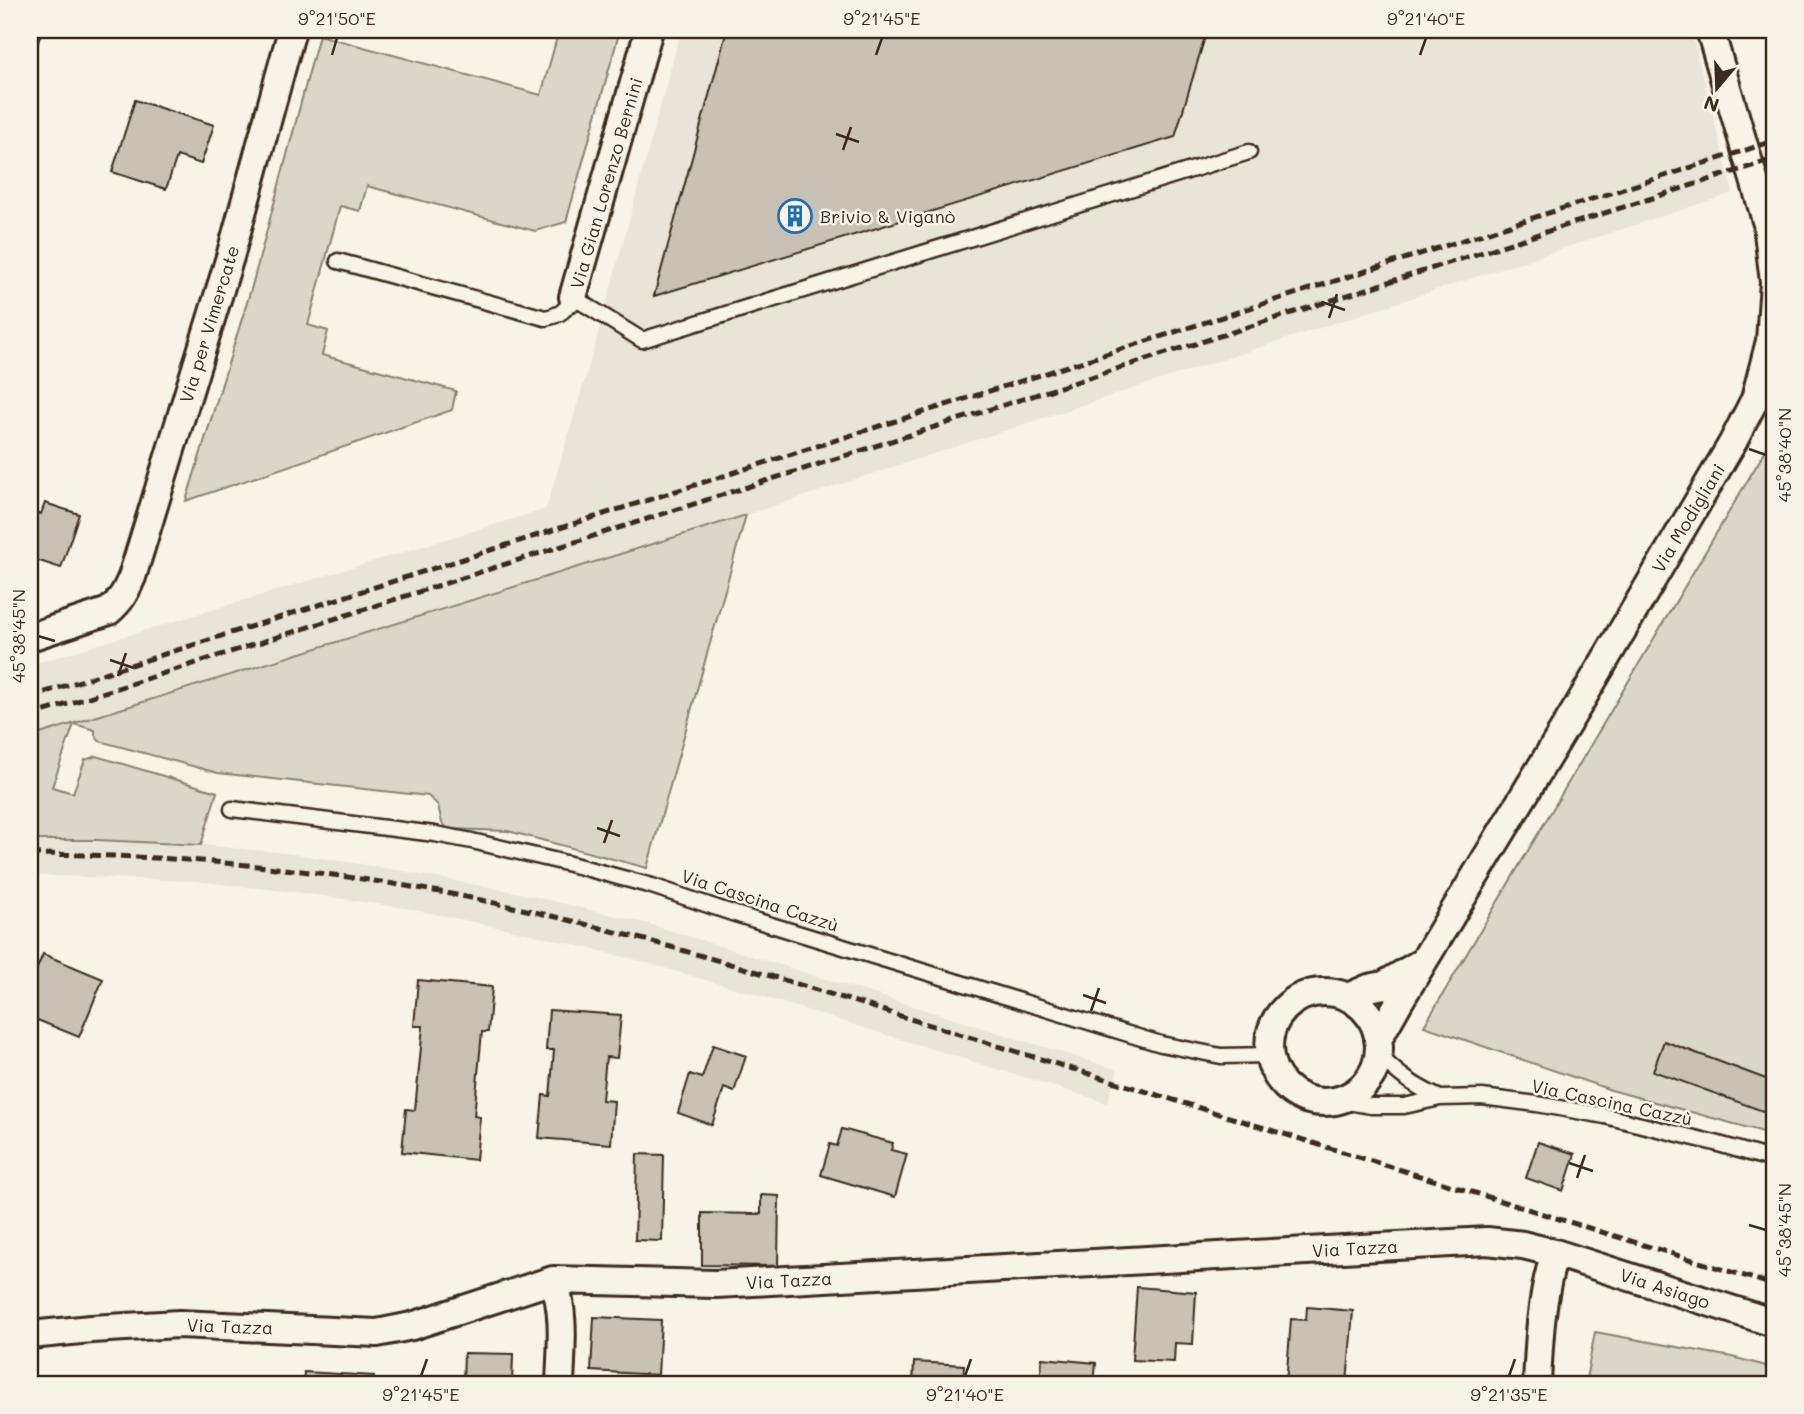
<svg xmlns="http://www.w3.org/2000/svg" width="1804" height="1414" font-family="Mali,sans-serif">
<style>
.built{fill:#e9e4d9}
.green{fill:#dbd6cb;stroke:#8b8074;stroke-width:2}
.building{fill:#c8c1b6;stroke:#3b2a1e;stroke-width:2}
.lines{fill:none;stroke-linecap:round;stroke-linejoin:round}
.lane-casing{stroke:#3b2a1e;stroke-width:19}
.street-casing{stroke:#3b2a1e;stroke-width:32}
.lane{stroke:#f7f3e8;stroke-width:14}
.street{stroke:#f7f3e8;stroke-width:26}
.rail{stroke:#3b2a1e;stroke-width:5;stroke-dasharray:10 5;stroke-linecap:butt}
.ticks{fill:none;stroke:#3b2a1e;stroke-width:2.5}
.labels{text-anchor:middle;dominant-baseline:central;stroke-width:5;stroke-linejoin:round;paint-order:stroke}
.street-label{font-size:18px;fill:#3b2a1e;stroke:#f7f3e8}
.poi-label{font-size:18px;fill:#3b2a1e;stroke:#f7f3e8;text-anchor:start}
.neatline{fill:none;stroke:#3b2a1e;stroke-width:2.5}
.ticks-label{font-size:18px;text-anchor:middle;fill:#3b2a1e}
</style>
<rect width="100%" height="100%" fill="#f7f3e8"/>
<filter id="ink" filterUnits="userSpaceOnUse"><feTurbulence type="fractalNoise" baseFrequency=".0143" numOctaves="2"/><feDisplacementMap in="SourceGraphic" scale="14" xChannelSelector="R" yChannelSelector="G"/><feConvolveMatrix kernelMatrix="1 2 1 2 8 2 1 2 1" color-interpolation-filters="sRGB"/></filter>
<g filter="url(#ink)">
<path class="built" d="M 681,30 L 1691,30 L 1733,193 L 746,515 L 30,737 L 30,665 L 546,509 L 594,349 Z
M 30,840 L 98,840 L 201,845 L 286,853 L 380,867 L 519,893 L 649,924 L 1118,1070 L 1107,1103 L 758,995 L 640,961 L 527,933 L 411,909 L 303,893 L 195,881 L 30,875 Z"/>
<path class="green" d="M 559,30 L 620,30 L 566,222 L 535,231 L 367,186 L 360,211 L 340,206 L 308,325 L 328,331 L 322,355 L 456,391 L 452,410 L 186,501 L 252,286 L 319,35 L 541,95 Z
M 1774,436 L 1774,1135 L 1611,1090 L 1424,1026 Z
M 746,515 L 647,868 L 508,831 L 448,829 L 442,823 L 438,805 L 428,796 L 218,773 L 99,741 L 95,735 L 95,730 L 74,724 L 52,787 L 73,793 L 85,760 L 96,756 L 217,792 L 201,845 L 98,840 L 30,840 L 30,737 Z
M 1595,1332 L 1732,1357 L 1774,1368 L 1774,1384 L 1585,1384 Z"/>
<path class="building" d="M 30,30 L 42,30 L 30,67 Z
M 727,30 L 1207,30 L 1175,137 L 654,296 Z
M 135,100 L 214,125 L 201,164 L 177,156 L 166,189 L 112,172 Z
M 45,503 L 79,514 L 61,568 L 30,558 L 30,510 L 41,514 Z
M 43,954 L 103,979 L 79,1037 L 30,1017 L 30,985 Z
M 418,980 L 492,987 L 488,1032 L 482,1032 L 474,1116 L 480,1117 L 476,1160 L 402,1152 L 406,1109 L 415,1110 L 423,1026 L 414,1026 Z
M 549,1010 L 621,1015 L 617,1058 L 606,1057 L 602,1100 L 614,1101 L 611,1144 L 539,1138 L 543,1095 L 550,1096 L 554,1050 L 546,1050 Z
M 1664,1041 L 1774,1082 L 1774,1104 L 1771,1114 L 1653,1071 Z
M 713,1045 L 746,1056 L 734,1092 L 724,1088 L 712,1125 L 678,1113 L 690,1074 L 702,1078 Z
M 842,1129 L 893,1143 L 891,1150 L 907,1154 L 895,1197 L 821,1175 L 830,1144 L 837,1146 Z
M 1538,1142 L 1575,1154 L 1563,1191 L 1526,1178 Z
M 637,1154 L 664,1155 L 662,1241 L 635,1240 Z
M 761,1195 L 779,1196 L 778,1266 L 702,1265 L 702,1213 L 761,1214 Z
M 1137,1287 L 1196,1292 L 1193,1344 L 1175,1343 L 1174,1362 L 1132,1360 Z
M 1307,1307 L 1353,1311 L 1347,1384 L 1286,1384 L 1291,1319 L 1306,1320 Z
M 594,1317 L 661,1320 L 658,1375 L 591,1371 Z
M 464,1353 L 513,1354 L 512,1384 L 463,1384 Z
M 1042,1358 L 1096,1363 L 1094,1384 L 1040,1384 Z
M 914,1362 L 964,1365 L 963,1384 L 913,1384 Z
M 304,1372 L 374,1376 L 374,1384 L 303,1384 Z"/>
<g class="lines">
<g class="lane-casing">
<path id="lane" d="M 338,261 L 545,318 C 561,315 565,311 573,297 L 642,340 L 1249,152
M 232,809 L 435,834 L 472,841 L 570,864 L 652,886 L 735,914 L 1161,1044 L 1221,1056 L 1269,1055
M 1378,1054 C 1398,1075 1414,1086 1440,1098
M 1336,1100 L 1371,1106 L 1404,1106 L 1440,1098 L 1482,1097 L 1537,1104 L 1605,1116 L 1715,1143 L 1774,1160"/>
</g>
<g class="street-casing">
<path id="street" d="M 573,297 L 649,30
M 30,637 L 109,611 C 121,601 126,591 132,577 L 230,257 L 292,30
M1269 1047a55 55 0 1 1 110 0a55 55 0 1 1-110 0Z
M 1348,997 L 1369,988 L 1384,985 L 1419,964
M 1378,1039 L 1399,1002 L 1578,706 L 1733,442 L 1755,399 L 1770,341 L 1774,282 L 1767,224 L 1710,30
M 553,1280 C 566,1312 561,1351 560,1384
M 30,1335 L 91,1329 L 179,1324 L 377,1333 L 412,1326 L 553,1280 L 716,1284 L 1487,1241 L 1523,1245 L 1555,1253 L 1774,1323
M 1537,1384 C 1539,1340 1541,1296 1555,1253"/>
</g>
<use href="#lane" class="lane"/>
<use href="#street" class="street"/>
<path class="rail" d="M 30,697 L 1774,141
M 30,716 L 1774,159
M 30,854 C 178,855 326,869 471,898 C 657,936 839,998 1021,1053 C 1272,1130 1523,1208 1774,1285"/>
</g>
</g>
<path class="ticks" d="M 332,55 L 337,38M 876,55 L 882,38M 1420,55 L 1426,38M 836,134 L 859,142M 843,150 L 851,127M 1322,302 L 1345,310M 1329,318 L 1337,294M 1749,449 L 1766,455M 38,636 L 55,641M 110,660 L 134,668M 118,676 L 126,653M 597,828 L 620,836M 604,843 L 612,820M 1083,995 L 1106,1003M 1091,1011 L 1099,988M 1569,1163 L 1593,1171M 1577,1178 L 1585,1155M 1749,1225 L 1766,1230M 421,1376 L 427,1359M 965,1376 L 971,1359M 1509,1376 L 1515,1359"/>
<defs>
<g id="building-ring" transform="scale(1.75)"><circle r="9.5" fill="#f7f3e8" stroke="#1f6fb2" stroke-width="1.5"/><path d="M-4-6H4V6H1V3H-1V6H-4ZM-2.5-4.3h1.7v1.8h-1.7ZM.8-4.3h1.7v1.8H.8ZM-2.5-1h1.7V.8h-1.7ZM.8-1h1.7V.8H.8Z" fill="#1f6fb2"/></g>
</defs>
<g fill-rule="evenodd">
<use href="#building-ring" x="795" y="216"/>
</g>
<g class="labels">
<g class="street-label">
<text transform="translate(606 183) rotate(-74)">Via Gian Lorenzo Bernini</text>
<text transform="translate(209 324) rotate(-73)">Via per Vimercate</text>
<text transform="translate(1688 518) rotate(-59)">Via Modigliani</text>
<text transform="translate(760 900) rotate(18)">Via Cascina Cazzù</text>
<text transform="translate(1612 1102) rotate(12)">Via Cascina Cazzù</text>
<text transform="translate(1355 1248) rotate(-3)">Via Tazza</text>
<text transform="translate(789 1280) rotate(-3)">Via Tazza</text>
<text transform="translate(1665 1288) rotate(18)">Via Asiago</text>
<text transform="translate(230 1326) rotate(2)">Via Tazza</text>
</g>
<g class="poi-label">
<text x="820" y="216">Brivio &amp; Viganò</text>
</g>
</g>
<rect width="1804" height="1414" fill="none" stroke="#f7f3e8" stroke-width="77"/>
<g transform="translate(1717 88) rotate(199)" stroke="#f7f3e8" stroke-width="5" paint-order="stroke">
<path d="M0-5L12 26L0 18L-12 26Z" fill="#3b2a1e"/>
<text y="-10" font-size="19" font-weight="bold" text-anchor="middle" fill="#3b2a1e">N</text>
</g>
<rect x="38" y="38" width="1728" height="1338" class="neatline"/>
<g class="ticks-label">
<text x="337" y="25">9°21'50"E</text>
<text x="882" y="25">9°21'45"E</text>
<text x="1426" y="25">9°21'40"E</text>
<text transform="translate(1785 455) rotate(-90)" y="6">45°38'40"N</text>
<text transform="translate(19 636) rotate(-90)" y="6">45°38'45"N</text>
<text transform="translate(1785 1230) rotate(-90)" y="6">45°38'45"N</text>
<text x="421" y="1401">9°21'45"E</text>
<text x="965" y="1401">9°21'40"E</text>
<text x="1509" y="1401">9°21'35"E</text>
</g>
</svg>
